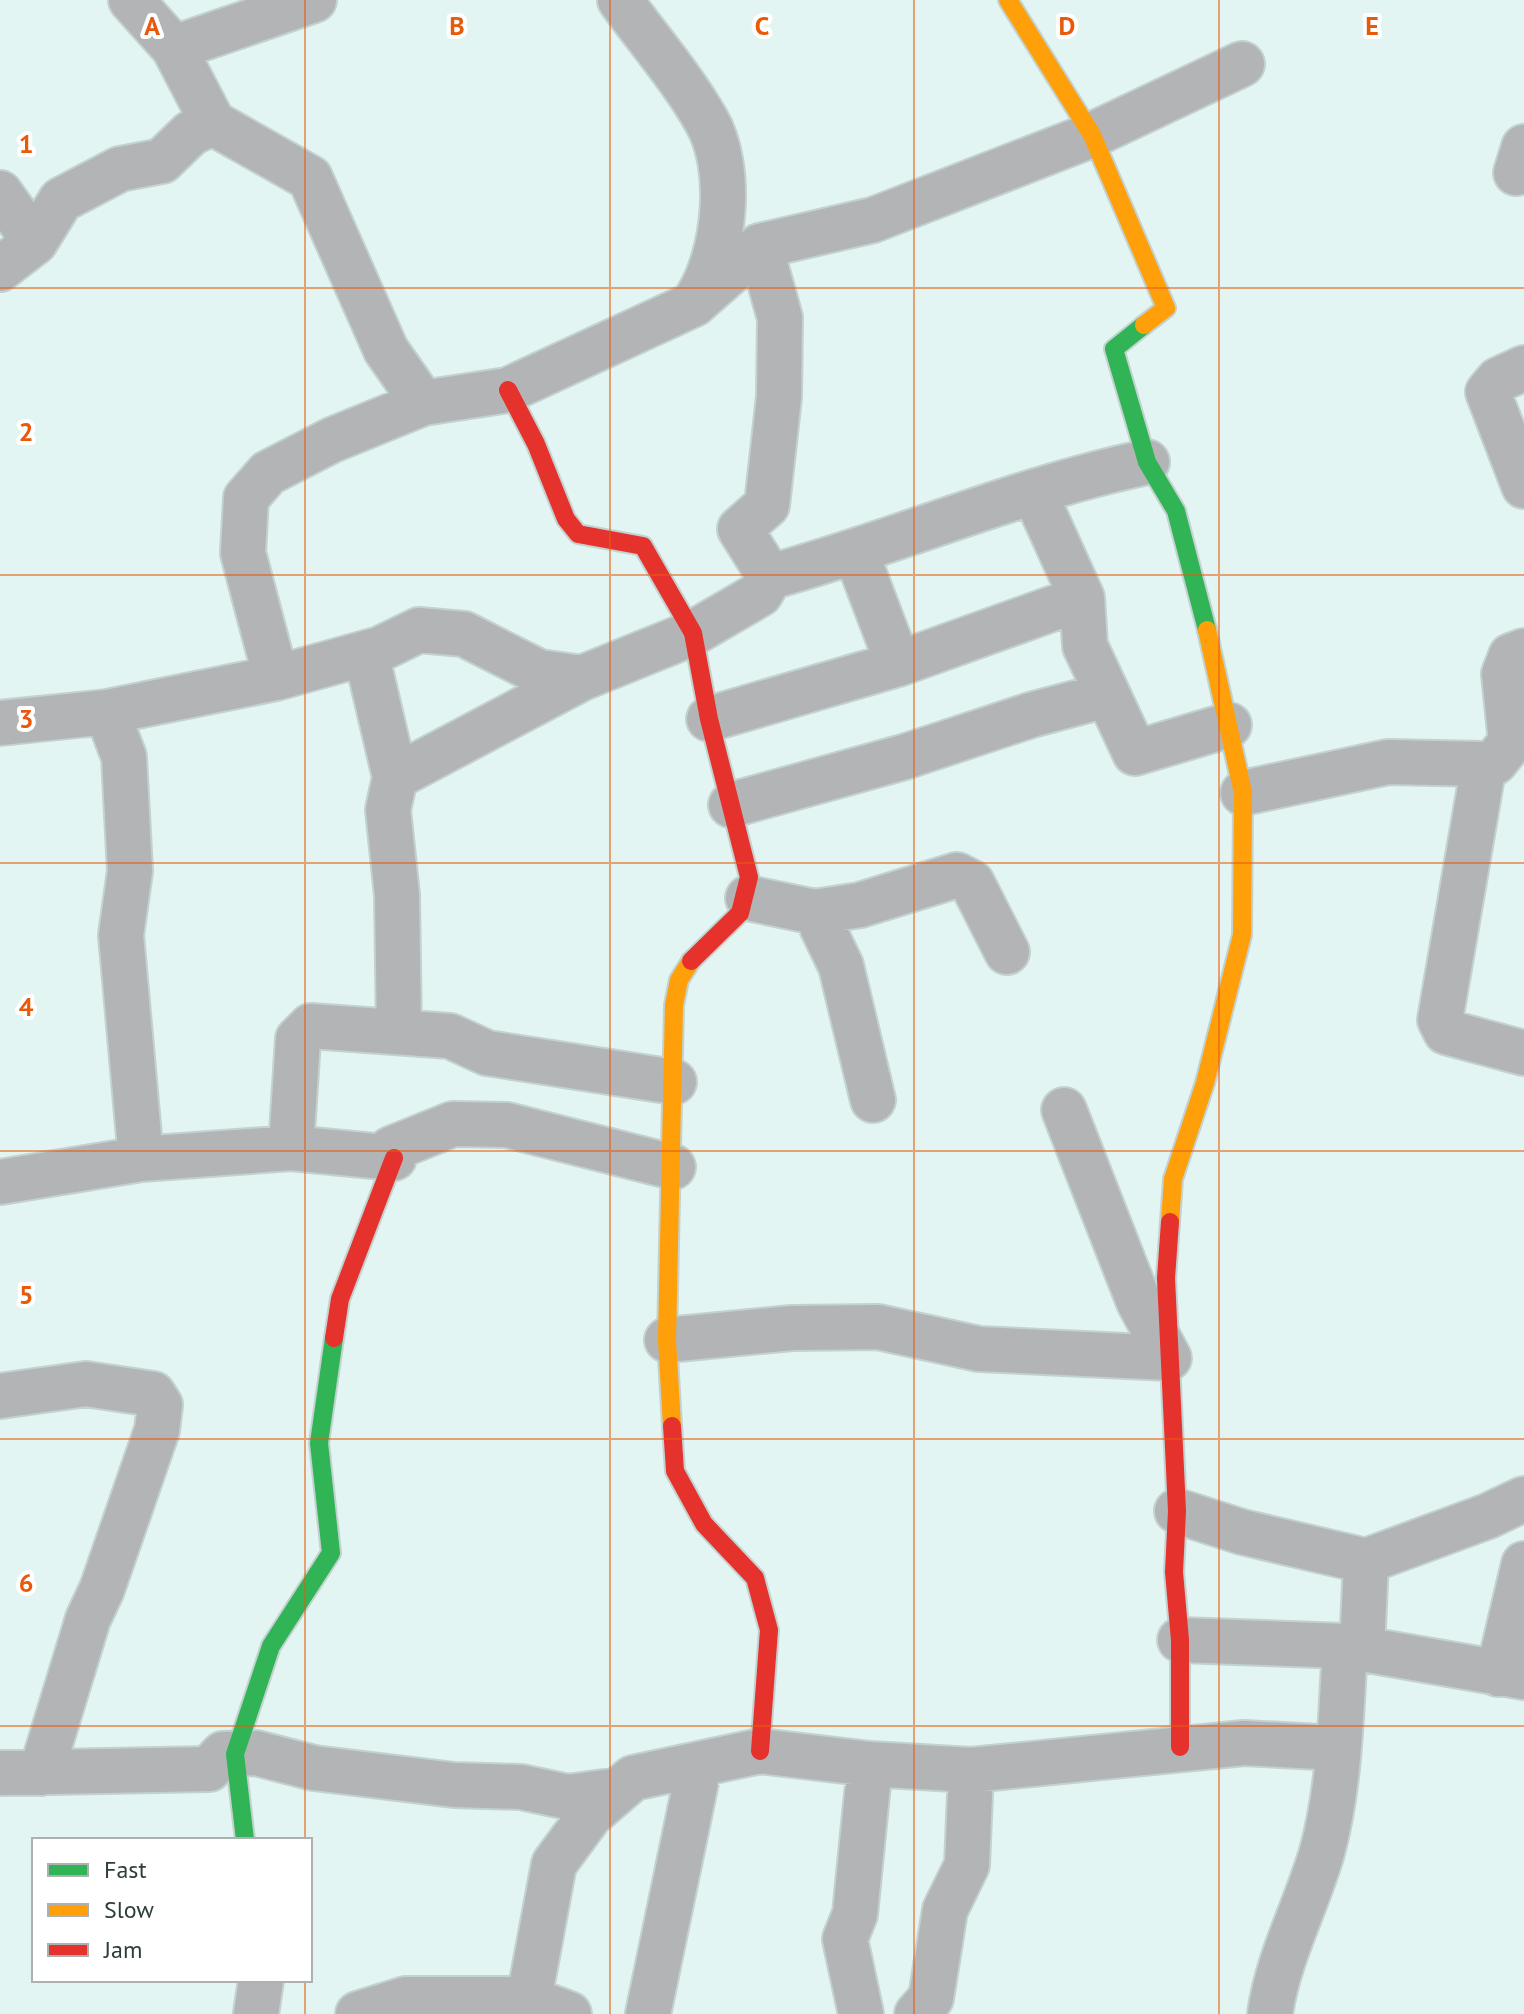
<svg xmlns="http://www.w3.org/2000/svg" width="1524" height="2014" font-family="'PT Sans',sans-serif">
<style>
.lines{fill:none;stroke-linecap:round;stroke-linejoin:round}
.street-casing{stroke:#c3d2d0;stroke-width:48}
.fast-casing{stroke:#c3d2d0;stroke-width:22}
.slow-casing{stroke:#c3d2d0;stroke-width:22}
.jam-casing{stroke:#c3d2d0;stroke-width:22}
.street{stroke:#b2b4b6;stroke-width:44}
.fast{stroke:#30b455;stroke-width:18}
.slow{stroke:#ff9f0a;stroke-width:18}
.jam{stroke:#e5322d;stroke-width:18}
.grid{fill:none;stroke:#e8590c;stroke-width:2;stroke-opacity:0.55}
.grid-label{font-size:26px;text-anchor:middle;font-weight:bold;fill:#e8590c;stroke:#fff;stroke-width:8;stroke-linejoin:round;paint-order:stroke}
</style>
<rect width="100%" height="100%" fill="#e2f5f2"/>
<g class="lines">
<g class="street-casing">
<path id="street" d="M 131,0 L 174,48 L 213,123 L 310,178 L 386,350 L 423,403
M 620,0 C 648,39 682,78 706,120 C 734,167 725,254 697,298
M 174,48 L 314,0
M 1516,173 L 1524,147
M 0,193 L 35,242
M 760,246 L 780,318 L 779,397 L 767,505 L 740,529 L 770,577
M 0,269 L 35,242 L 61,200 L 120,169 L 162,161 L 191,133 L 213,123
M 1524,368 L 1498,380 L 1488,392 L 1524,486
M 1034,492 L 1082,598 L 1085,646 L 1135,753 L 1229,725
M 856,553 L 898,664
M 366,653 L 395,777 L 388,810 L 397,895 L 399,1031
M 276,678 L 243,553 L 246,498 L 268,473 L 332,440 L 423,403 L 508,390 L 694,304 L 760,246 L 873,220 L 1092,135 L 1242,64
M 107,712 L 124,757 L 130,871 L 121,935 L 141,1159
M 709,719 L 898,664 L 1082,598
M 0,723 L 107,712 L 276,678 L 380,649 L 419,630 L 464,634 L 539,672 L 582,678 L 693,633 L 760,594 L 770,577 C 897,542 1018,489 1147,462
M 1484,764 L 1440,1020 L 1446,1032 L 1524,1053
M 395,777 L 582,678
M 1243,793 L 1388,762 L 1484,764 L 1495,762 L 1511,742 L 1504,674 L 1511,656 L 1524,651
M 731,805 L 904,757 L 1031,715 L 1106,695
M 748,898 L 815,912 L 860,905 L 957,875 L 972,883 L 1007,952
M 815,912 L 841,966 L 873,1100
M 291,1148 L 298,1039 L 311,1026 L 450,1036 L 487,1053 L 674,1082
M 0,1182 L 141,1159 L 291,1148 L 394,1158 L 391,1149 L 453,1124 L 507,1125 L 673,1167
M 667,1340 L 792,1328 L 878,1327 L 979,1349 L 1169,1358 L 1139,1302 L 1064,1110
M 0,1396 L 86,1384 L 153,1394 L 160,1405 L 157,1430 L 102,1589 L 88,1619 L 41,1773
M 1177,1511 L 1242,1532 L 1366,1561 L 1488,1516 L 1524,1499
M 1180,1640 L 1345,1646 L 1524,1677
M 1362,1649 L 1366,1561
M 1498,1674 L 1524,1564
M 0,1773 L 209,1769 L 223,1754 L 256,1753 L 314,1768 L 454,1785 L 521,1787 L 568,1797 L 619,1790
M 529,1999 L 554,1864 L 590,1815 L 633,1778 L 760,1751 L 870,1764 L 971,1770 L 1244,1743 L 1338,1748
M 256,2014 L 261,1980
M 358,2014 L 406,1999 L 529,1999 L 569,2014
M 648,2014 L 699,1767
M 861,2014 L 845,1939 L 855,1914 L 870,1764
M 917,2014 L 931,1998 L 945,1910 L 967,1865 L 971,1770
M 1270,2014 C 1278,1957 1306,1907 1322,1852 C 1340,1786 1341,1713 1345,1646"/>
</g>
<g class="fast-casing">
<path id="fast" d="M 1144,325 L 1114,349 L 1147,462 L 1176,511 L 1207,630
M 245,1840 L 235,1754 L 271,1646 L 331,1553 L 319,1443 L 334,1338"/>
</g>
<g class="slow-casing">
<path id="slow" d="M 1008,0 L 1092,135 L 1166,308 L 1144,325
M 1170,1222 L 1173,1179 L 1205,1083 L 1242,935 L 1243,793 L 1207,630
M 672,1426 L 667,1340 L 674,1005 L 679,980 L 691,961"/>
</g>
<g class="jam-casing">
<path id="jam" d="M 508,390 L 536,444 L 566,519 L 578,534 L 643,546 L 693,633 L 709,719 L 749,877 L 740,913 L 691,961
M 1170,1222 L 1166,1278 L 1177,1511 L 1174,1572 L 1180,1640 L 1180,1747
M 334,1338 L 340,1299 L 394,1158
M 672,1426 L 675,1471 L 704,1524 L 755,1578 L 769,1630 L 760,1751"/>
</g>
<use href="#street" class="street"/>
<use href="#fast" class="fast"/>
<use href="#slow" class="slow"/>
<use href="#jam" class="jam"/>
</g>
<path class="grid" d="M 305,0 L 305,1840M 610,0 L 610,2014M 914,0 L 914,2014M 1219,0 L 1219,2014M 0,288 L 1524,288M 0,575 L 1524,575M 0,863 L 1524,863M 0,1151 L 1524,1151M 0,1439 L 1524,1439M 0,1726 L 1524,1726M 305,1980 L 305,2014"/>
<g class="grid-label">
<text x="152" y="35">A</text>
<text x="457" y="35">B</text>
<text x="762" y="35">C</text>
<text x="1067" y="35">D</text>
<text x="1372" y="35">E</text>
<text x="26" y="153">1</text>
<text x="26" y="441">2</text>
<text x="26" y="728">3</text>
<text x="26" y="1016">4</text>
<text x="26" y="1304">5</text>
<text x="26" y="1592">6</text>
</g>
<rect x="32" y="1838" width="280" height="144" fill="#ffffff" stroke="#abb2b1" stroke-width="2"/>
<rect x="48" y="1864" width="40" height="12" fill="#30b455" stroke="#abb2b1" stroke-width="2"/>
<text x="104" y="1878" font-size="24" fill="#2c3e3b">Fast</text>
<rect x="48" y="1904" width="40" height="12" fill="#ff9f0a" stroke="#abb2b1" stroke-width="2"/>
<text x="104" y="1918" font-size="24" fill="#2c3e3b">Slow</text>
<rect x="48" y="1944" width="40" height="12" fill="#e5322d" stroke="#abb2b1" stroke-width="2"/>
<text x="104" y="1958" font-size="24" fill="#2c3e3b">Jam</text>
</svg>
